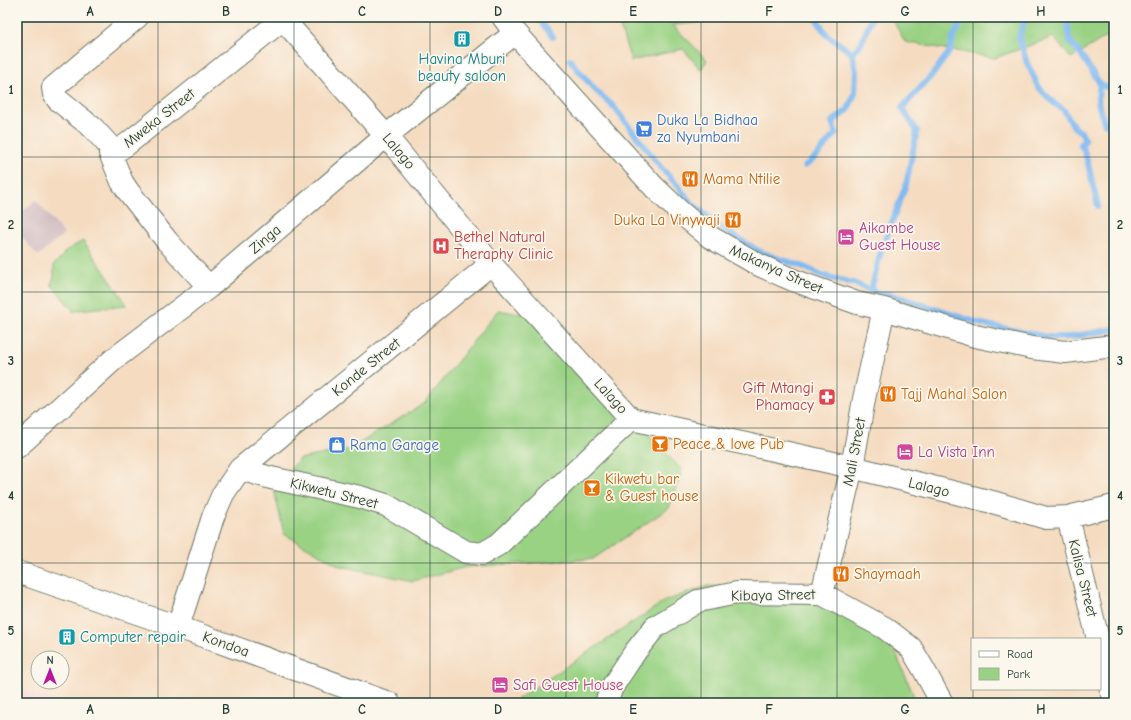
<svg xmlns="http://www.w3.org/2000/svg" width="1131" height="720" font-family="'Comic Neue',sans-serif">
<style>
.built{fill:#f7d0cd}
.industrial{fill:#d2bec3}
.green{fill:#9ad284;stroke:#5c885c}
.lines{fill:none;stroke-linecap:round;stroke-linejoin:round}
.stream{stroke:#80baf1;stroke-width:6}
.minor-casing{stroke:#6a7565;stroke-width:24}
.minor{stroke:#fff;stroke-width:22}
.grid{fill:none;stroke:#1f3d34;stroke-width:1;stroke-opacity:0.55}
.labels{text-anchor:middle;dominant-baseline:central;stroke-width:3.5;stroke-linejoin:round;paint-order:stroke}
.culture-label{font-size:15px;fill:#0d838f;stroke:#fbf7ec}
.street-label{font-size:15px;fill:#1f3d34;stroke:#fbf7ec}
.shop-label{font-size:15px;fill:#366cbe;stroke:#fbf7ec;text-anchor:start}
.food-label{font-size:15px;fill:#c56008;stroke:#fbf7ec;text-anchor:start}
.hotel-label{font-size:15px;fill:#b23c85;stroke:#fbf7ec;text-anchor:start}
.health-label{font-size:15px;fill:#be3a42;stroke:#fbf7ec;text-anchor:start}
.neatline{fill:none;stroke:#1f3d34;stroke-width:1.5}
.grid-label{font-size:13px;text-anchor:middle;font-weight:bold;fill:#1f3d34}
</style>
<rect width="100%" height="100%" fill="#fbf7ec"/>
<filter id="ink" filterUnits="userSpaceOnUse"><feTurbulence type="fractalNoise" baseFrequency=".025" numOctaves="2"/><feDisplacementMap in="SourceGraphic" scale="8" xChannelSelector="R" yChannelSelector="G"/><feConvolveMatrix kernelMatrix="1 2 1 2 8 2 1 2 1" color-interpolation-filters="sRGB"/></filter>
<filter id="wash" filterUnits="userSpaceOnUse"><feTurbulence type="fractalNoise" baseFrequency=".012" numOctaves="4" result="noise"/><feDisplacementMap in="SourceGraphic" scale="16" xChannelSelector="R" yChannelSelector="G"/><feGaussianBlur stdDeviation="0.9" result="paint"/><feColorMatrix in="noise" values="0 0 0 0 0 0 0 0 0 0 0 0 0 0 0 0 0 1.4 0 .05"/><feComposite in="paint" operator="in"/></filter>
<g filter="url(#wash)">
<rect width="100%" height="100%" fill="#f5dcc1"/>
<path class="built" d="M 1114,370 L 1114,409 L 1105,371 Z
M 18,689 L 62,703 L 17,703 L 17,693 Z"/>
<path class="industrial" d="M 36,200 L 64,234 L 38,256 L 17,231 L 17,216 Z"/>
<path class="green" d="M 617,17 L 665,17 L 707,60 L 701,70 L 683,49 L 631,61 Z
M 670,17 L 721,17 L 723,20 L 675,25 Z
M 891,17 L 1114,17 L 1114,32 L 1071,58 L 1053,37 L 995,58 L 905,42 Z
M 83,241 L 122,297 L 127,305 L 78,310 L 74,312 L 51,284 L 54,277 L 54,264 L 62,257 L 65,251 Z
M 498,310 L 537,317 L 682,470 L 669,508 L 593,559 L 466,567 L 413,581 L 340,566 L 284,534 L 274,490 L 299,459 L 350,449 L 425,403 Z
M 707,586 L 790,590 L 857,613 L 896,654 L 917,703 L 515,703 L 516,700 L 665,601 Z"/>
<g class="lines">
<path class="stream" d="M 537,17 L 553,37
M 815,17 L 827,35 L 852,53 L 861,44 L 872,17
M 1017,17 L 1021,17
M 1026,17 L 1019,37 L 1027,63 L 1035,79 L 1038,87 L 1055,104 L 1063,109 L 1074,127 L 1082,133 L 1085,141 L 1080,144 L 1084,150 L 1087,160 L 1098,206
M 1067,17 L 1069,40 L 1084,59 L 1100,84 C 1096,101 1099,108 1105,124
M 570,60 L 594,89 L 613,106 L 663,170 L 679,187 L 689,201 L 725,231 L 761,252 L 774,257 L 799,265 L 827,277 L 853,283 L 878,293 L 889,294 L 982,324 L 1047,337 L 1070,337 L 1114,329
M 1100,84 L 1114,91
M 805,166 L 815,158 L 836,133 L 832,122 L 848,110 L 855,93 L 856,71 L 852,53
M 871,290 L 881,251 L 906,185 L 917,131 L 902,108 L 933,74 L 950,51 L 953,38 L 964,17"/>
</g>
</g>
<g filter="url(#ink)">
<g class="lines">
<g class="minor-casing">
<path id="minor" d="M 137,17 L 53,88 L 54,94 L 58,100 L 93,128 L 113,150 L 116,151 L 126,145 L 283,19
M 281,17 L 386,136 L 491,264 L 631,419 L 852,467 L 996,503 L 1046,518 L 1068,517 L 1114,506
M 503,17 L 515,33 L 654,187 L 679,211 L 710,237 L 759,265 L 793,280 L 857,303 L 884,309 L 975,336 L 1032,348 L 1065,352 L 1114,346
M 112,149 L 110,153 L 122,182 L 128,191 L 167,241 L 209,287
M 17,447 L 114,359 L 209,287 L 386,136 L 515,33
M 240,469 L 271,478 L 360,497 L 386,505 L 466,552 L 482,554 L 499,544 L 631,419
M 1068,517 L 1098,639
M 17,572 L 178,627 L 389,703
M 822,594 L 852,467 L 864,399 L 884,309
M 178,627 L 213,517 L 223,494 L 240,469 L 491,264
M 1100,649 L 1107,680 L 1114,696
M 606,703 L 612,687 L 635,652 L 655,627 L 698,601 L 737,593 L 822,594 L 885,628 L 911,648 L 924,670 L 942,703"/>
</g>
<use href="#minor" class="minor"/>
</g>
</g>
<path class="grid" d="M 158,17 L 158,703M 294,17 L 294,703M 430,17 L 430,703M 566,17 L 566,703M 701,17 L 701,703M 837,17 L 837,703M 973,17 L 973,639M 17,157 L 1114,157M 17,292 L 1114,292M 17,428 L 1114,428M 17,563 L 1114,563M 973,689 L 973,703"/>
<defs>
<g id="building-square" transform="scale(0.9)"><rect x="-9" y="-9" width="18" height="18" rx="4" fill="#0f9aa8" stroke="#fbf7ec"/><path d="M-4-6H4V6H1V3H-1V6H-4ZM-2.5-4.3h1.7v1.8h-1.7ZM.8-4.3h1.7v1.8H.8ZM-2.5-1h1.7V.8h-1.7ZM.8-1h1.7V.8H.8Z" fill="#fff"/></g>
<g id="supermarket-square" transform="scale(0.9)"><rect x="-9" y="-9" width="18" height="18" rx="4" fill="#3f7fe0" stroke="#fbf7ec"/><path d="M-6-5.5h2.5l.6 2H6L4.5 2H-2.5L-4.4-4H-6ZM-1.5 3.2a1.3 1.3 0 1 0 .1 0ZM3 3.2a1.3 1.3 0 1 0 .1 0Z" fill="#fff"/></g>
<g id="restaurant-square" transform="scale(0.9)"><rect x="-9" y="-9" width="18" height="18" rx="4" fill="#e8710a" stroke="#fbf7ec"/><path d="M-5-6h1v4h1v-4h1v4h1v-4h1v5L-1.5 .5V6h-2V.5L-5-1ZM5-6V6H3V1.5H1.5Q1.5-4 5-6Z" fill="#fff"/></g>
<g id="hotel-square" transform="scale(0.9)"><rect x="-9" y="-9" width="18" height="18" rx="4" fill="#d1479c" stroke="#fbf7ec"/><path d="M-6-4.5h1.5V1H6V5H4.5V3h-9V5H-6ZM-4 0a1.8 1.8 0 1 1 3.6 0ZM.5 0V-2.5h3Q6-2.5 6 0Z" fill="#fff"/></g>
<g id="hospital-square" transform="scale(0.9)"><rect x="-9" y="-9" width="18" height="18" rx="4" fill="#e0444e" stroke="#fbf7ec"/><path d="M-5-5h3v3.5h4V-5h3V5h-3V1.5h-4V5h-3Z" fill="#fff"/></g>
<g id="pharmacy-square" transform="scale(0.9)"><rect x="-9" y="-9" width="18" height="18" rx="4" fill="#e0444e" stroke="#fbf7ec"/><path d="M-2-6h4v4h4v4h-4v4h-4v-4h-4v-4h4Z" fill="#fff"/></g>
<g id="bar-square" transform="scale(0.9)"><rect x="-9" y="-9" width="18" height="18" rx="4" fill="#e8710a" stroke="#fbf7ec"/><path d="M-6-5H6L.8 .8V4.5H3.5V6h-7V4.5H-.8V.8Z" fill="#fff"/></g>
<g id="shop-square" transform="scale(0.9)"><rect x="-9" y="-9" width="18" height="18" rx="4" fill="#3f7fe0" stroke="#fbf7ec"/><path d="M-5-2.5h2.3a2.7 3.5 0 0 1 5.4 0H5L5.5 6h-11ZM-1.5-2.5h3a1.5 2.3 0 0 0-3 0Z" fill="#fff"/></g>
</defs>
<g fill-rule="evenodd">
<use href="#building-square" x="462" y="39"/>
<use href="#supermarket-square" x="644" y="129"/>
<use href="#restaurant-square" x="690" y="179"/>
<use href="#restaurant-square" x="733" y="220"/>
<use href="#hotel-square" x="846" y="237"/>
<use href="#hospital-square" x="441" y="246"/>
<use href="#restaurant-square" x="888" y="394"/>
<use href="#pharmacy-square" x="827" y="397"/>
<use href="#bar-square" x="660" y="444"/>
<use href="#shop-square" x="337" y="445"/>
<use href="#hotel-square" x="905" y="452"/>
<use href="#bar-square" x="592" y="488"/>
<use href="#restaurant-square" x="841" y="574"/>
<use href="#building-square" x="67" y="637"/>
<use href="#hotel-square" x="500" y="685"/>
</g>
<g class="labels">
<g class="culture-label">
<text x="462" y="59">Havina Mburi<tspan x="462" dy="17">beauty saloon</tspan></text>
<text x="80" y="637" text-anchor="start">Computer repair</text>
</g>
<g class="street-label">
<text transform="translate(159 118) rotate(-38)">Mweka Street</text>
<text transform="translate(399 151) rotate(50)">Lalago</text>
<text transform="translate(265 239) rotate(-40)">Zinga</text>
<text transform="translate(776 269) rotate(24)">Makanya Street</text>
<text transform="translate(366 367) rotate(-39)">Konde Street</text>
<text transform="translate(611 396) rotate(48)">Lalago</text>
<text transform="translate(854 452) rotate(-79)">Mali Street</text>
<text transform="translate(929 487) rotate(14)">Lalago</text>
<text transform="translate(334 493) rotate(14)">Kikwetu Street</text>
<text transform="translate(1083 578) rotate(76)">Kalisa Street</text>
<text transform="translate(773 595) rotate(-1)">Kibaya Street</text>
<text transform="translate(226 644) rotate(20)">Kondoa</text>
</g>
<g class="shop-label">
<text x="657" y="120">Duka La Bidhaa<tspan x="657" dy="17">za Nyumbani</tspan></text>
<text x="350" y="445">Rama Garage</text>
</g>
<g class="food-label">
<text x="703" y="179">Mama Ntilie</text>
<text x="720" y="220" text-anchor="end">Duka La Vinywaji</text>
<text x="901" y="394">Tajj Mahal Salon</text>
<text x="673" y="444">Peace &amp; love Pub</text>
<text x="605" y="479">Kikwetu bar<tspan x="605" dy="17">&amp; Guest house</tspan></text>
<text x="854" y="574">Shaymaah</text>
</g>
<g class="hotel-label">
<text x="859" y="228">Aikambe<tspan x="859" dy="17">Guest House</tspan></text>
<text x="918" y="452">La Vista Inn</text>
<text x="513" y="685">Safi Guest House</text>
</g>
<g class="health-label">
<text x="454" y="237">Bethel Natural<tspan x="454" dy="17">Theraphy Clinic</tspan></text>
<text x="814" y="388" text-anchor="end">Gift Mtangi<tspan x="814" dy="17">Phamacy</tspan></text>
</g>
</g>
<rect width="1131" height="720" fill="none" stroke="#fbf7ec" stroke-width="44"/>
<rect x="971" y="638" width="130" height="52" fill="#fbf7ec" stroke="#a3ada2"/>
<rect x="979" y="651" width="20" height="6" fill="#ffffff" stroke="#a3ada2"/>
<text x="1007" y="658" font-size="12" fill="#1f3d34">Road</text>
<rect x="979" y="668" width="20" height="12" fill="#9ad284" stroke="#a3ada2"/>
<text x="1007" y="678" font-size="12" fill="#1f3d34">Park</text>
<g transform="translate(50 670)"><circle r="19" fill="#fbf7ec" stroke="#a3ada2"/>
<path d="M0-3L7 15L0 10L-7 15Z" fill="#b5179e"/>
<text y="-6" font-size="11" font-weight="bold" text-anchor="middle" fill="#1f3d34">N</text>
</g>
<rect x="22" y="22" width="1087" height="676" class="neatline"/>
<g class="grid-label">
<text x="90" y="16">A</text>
<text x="226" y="16">B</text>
<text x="362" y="16">C</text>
<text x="498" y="16">D</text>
<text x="633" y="16">E</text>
<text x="769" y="16">F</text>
<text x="905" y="16">G</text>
<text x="1041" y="16">H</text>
<text x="11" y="94">1</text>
<text x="1120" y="94">1</text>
<text x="11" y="229">2</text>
<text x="1120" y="229">2</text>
<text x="11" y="365">3</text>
<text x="1120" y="365">3</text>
<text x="11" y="500">4</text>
<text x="1120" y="500">4</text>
<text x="11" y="635">5</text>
<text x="1120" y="635">5</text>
<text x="90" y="714">A</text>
<text x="226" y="714">B</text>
<text x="362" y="714">C</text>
<text x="498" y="714">D</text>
<text x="633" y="714">E</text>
<text x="769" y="714">F</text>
<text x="905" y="714">G</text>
<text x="1041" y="714">H</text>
</g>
</svg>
